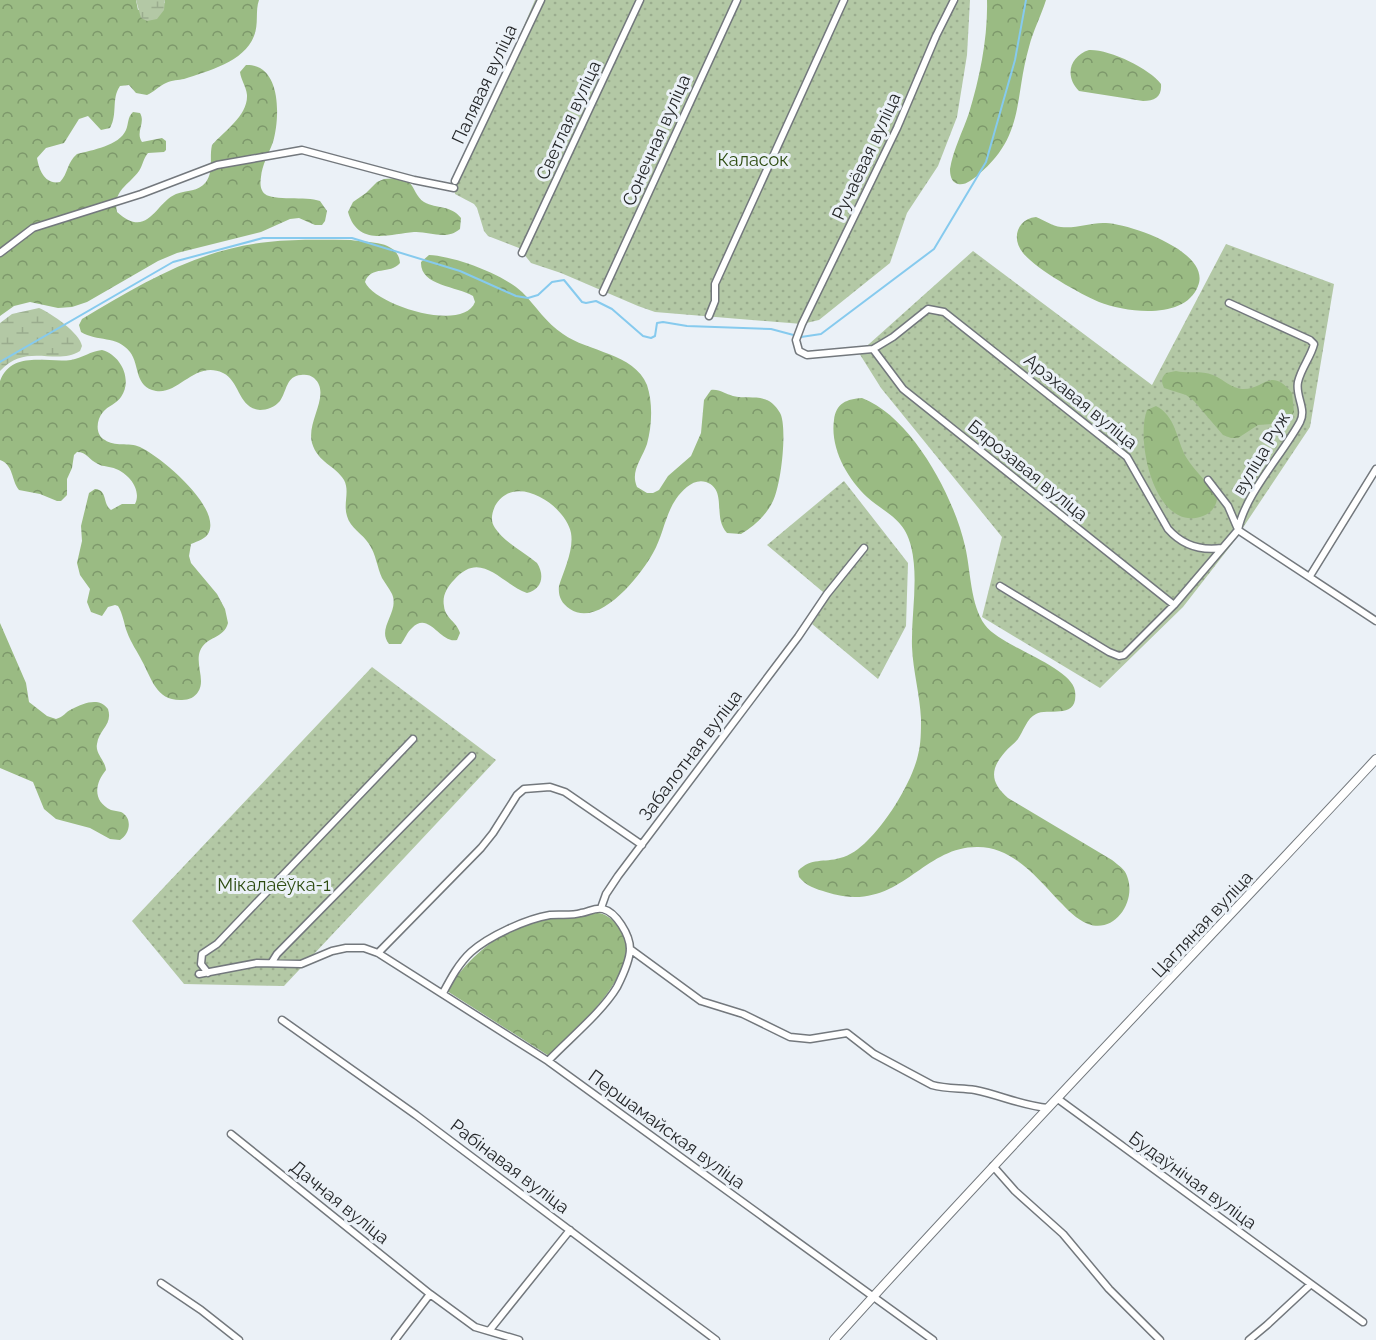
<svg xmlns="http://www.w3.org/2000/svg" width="1376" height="1340" font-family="Raleway,sans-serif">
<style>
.grass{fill:url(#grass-dots)}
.forest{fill:url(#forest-crowns)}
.wetland{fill:url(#wetland-marsh)}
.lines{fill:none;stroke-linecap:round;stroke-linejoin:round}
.stream{stroke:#86caee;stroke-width:2}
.minor-casing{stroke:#73787d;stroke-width:9}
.tertiary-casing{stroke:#73787d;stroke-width:10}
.minor{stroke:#fff;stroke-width:6}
.tertiary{stroke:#fff;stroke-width:8}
.labels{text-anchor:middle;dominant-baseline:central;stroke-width:6;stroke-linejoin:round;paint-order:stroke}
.street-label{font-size:18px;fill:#252729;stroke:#ebf1f7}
.park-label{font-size:18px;fill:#2d4c11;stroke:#ebf1f7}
</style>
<defs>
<pattern id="grass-dots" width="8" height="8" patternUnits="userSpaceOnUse" patternTransform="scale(1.5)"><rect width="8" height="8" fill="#b3c8a5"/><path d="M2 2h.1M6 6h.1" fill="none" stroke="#9aac8e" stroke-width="1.8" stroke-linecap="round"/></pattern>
<pattern id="forest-crowns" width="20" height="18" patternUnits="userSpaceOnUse" patternTransform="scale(1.5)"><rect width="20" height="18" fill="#9abb83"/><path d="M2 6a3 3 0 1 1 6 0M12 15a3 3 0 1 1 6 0" fill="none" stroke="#7d986b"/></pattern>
<pattern id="wetland-marsh" width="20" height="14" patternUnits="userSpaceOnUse" patternTransform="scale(1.5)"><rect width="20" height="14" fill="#b3c8a5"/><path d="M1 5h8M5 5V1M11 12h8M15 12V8" fill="none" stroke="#9aac8e"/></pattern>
</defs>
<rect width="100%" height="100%" fill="#ebf1f7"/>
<path class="grass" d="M 535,0 L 970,0 L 967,55 L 957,117 L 938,166 L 907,213 L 890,263 L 819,320 L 802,324 L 655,312 L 638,306 L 561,273 L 531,263 L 519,248 L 488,236 L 484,231 L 477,208 L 474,204 L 455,194 L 454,188 Z
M 1226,244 L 1334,284 L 1310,427 L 1232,544 L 1183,607 L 1100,688 L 982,617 L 1002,537 L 881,388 L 859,353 L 973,251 L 1152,385 Z
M 844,481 L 908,563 L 906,626 L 878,679 L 812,624 L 829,597 L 767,545 Z
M 372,667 L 496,760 L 284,986 L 184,984 L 132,921 Z"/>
<path class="forest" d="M 0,0 L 136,0 L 138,10 L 165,3 L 165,0 L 259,0 C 255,11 259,24 254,36 C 244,62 208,71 184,79 C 179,80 172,80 166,83 C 159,86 154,92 147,95 L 136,93 L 129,85 L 120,86 C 111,99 118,114 110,128 L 101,130 L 88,116 L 79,119 L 64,143 L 46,148 L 37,158 C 39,170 45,185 60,182 C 68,174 67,162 77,154 C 92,150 119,146 126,130 C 129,123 127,118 133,112 L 140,113 C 146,123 135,132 142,142 L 162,138 L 166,141 L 166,150 L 164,152 L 148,153 C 143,159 143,165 139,171 C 129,185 112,191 117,212 C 148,240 155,203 176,194 C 187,190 198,192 206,182 C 214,171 209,158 212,145 C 224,131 248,116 247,95 C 246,86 241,80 240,72 L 246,65 C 282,64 280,118 273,142 C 269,153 262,165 261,177 C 260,183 260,190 265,194 C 273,201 306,196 320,201 L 327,211 L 325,221 L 322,225 L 315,225 L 299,218 L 290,219 L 261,232 L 177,253 L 158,261 L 87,302 L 72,307 L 58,308 L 30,302 L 14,306 L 0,316 Z
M 987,0 L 1046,0 C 1041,16 1033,31 1029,47 C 1014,99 1025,136 978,175 C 973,179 965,186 958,184 C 951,182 950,175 950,169 C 953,150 963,131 969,113 C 980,77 988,37 987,0 Z
M 1089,50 C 1109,49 1149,68 1161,84 C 1162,97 1155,101 1143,101 L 1079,91 C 1064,76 1070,56 1089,50 Z
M 398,178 L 409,182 C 415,188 416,197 424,202 C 437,209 451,205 461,218 L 460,229 C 446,241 429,231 414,232 C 389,234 358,247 348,212 L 353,202 L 366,193 L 377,182 L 384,179 Z
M 1036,217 C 1044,220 1052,226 1061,227 C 1076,229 1091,222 1106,223 C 1130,224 1212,252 1198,286 C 1185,320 1127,313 1099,302 C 1080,294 1036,269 1023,253 C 1011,239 1017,219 1036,217 Z
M 351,240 C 369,243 398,240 400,263 C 390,275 371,265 365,282 C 375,305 463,333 475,302 L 473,296 C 457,286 420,286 421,262 L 429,255 C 454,256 503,274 522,292 C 536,306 546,323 563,334 C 588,352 634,353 647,385 C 653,403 652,426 647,444 C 642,459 630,471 637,487 L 647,493 L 653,493 L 659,490 L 668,476 L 691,456 L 701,433 L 704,400 L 711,390 C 720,389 725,394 733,396 C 745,399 758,395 769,401 C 774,404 779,410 781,415 C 787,432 781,485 773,501 C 766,516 754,526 741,534 L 727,533 C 712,517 728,490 706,482 C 694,478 683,489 676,499 C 665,515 663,536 653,553 C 641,575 599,629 570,609 C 561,603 558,596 559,586 C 564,570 574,550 571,533 C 566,506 515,471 495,506 C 492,513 490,521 495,528 C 504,542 524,552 537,563 C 545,575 542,590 527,593 C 500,583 481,549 454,580 C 447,587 442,596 444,606 C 445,618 457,622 460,633 L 457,640 C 440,644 429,610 412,628 C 407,632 405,639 401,644 L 389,644 C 376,628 400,612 392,594 C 389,588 385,583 382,578 C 377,567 376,554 369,544 C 363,534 350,528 347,516 C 343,504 350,491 344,480 C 335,465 318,463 312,443 C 306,421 332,394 314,378 C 311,375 305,374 301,375 C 286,376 287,391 280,401 C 275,407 267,410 260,410 C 238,408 240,381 223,373 C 195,360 179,395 156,391 C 134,387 140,365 130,352 C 117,335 97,342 81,332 L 79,325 L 82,319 C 141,284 198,249 268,242 C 295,239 323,240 351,240 Z
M 102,350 C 121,355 133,380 121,397 C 116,404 108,406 103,412 C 96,420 95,435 105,440 C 114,447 129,442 140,447 C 161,457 220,506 209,532 C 206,539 198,541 191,544 L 189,556 L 191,563 L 217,594 L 225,609 L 228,623 C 224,639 206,636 200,651 C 195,664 206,681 198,692 C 195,697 189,700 182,700 C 156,701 152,679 142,661 C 137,651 131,643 127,632 C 124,624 123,614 118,606 L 115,605 L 108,607 L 102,616 L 91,612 L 87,602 L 90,589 L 80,575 L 77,563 L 82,541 L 81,526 L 89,493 L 95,489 C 108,490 102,503 111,510 L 122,504 L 135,504 C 142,490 129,474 116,469 C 110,466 103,467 98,464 C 89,460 87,452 77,452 L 74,455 L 72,468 L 67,479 L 67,495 L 61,501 L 57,501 L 40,494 L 19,490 C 11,480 14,465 0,460 L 0,381 C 12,350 46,363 71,360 C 82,358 91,351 102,350 Z
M 1176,371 C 1188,374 1201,370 1213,375 C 1223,379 1231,388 1242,389 C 1264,390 1270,366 1292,393 L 1294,412 L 1290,419 L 1284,423 L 1258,425 L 1238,438 L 1231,438 L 1223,435 L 1194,401 L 1186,395 L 1164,388 C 1161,381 1161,378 1166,373 Z
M 862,398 C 912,417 954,497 965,546 C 971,571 970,604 985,625 C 1001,647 1071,666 1075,691 C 1079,721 1048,707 1036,714 C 1027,718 1023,732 1018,739 C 1014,744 1009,747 1005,752 C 989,770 991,783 1008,798 L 1112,860 C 1118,865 1125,869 1127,876 C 1137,901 1115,934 1088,924 C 1076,919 1068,910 1059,901 C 1037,878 1013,847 978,847 C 920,846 899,916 826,892 C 816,889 806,886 799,877 L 798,871 C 811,857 824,863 840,858 C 850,856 860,848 867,841 C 887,822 912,782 918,755 C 921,744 921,731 921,719 C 920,695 913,671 912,647 C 911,614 919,579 911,546 C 904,518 886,514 867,497 C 847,478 830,448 834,420 C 836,403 847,399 862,398 Z
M 1156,406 C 1176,416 1176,439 1186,457 C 1195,472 1210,483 1217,499 C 1216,507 1211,513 1203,516 C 1155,534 1135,440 1147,410 Z
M 0,623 L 26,683 L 29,702 L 47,716 L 56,719 C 64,717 65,712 72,709 C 84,703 99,697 108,709 C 113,725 99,729 97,744 C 95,754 105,760 106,770 C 95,783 92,801 111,810 C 114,811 118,811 121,812 C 133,818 130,834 120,840 L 110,839 L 90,828 L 56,819 L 44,809 L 33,782 L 0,768 Z
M 593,912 C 605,913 612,918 620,928 C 648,968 574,1030 549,1056 L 447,991 C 467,957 507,924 547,918 C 565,916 574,918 593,912 Z"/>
<path class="wetland" d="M 136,0 L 165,0 L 164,10 L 157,19 L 147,21 L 141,18 Z
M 39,308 C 51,313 80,333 82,346 L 80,351 C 56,366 26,342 0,371 L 0,323 L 12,314 Z"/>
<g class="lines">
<path class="stream" d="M 0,362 L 173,262 L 263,238 L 352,238 L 460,271 L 516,296 L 528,298 L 538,295 L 552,282 L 564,280 L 582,302 L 586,303 L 596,301 L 612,309 L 643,336 L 651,338 L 655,336 L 657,323 L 663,322 L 687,326 L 771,329 L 801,337 L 821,334 L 934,249 L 986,162 L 1015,60 L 1026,0"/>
<g class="minor-casing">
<path id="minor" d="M 954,0 L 936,36 L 897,128 L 802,324 L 796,340 L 799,351 L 807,355 L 873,349 L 893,337 L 928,309 L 944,312 L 1127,457 L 1168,529 C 1183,546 1201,551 1222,548
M 455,181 L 541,0
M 0,253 L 33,228 L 141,194 L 217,165 L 302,150 L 414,180 L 454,188
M 522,253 L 640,0
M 603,292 L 737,0
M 1229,303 L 1310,340 L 1314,344 C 1311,357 1301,368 1298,382 C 1295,396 1307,409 1300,422 C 1282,455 1245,494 1238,530
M 709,316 L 715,301 L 715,284 L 844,0
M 873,349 L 903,389 L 1174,605
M 1208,480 L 1228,506 L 1237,527
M 1238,530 L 1376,621
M 1310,576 L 1376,469
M 1000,586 L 1109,652 L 1119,656 L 1124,655 L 1174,605 L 1238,530
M 601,908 L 606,894 L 618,876 L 798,637 L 827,594 L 864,548
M 630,949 L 701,1001 L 743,1014 L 790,1037 L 810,1039 L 847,1033 L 874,1054 L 932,1085 C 946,1089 960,1088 975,1090 C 1000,1095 1023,1106 1048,1108
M 378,953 L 481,848 L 493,833 L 517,795 L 524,789 L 550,787 L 565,792 L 642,845
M 272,962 L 277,954 L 472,756
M 208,973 L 201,964 L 202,954 L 217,944 L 413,739
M 199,974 L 257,963 L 301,964 L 332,951 L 346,948 L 364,948 L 378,953 L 548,1061 L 933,1340
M 443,993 C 451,978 459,963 471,952 C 489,936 526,919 550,915 C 560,914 571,916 581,913 C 589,912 595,907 603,909 C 616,912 630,935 630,949 C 630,960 622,977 617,987 C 602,1012 569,1039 548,1061
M 282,1020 L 416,1115 L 716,1340
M 1058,1099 L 1363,1322
M 231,1134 L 430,1294 L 475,1327 L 519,1340
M 993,1166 L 1015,1191 L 1063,1234 L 1109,1289 L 1160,1340
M 161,1283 L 201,1310 L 239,1340
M 489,1331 L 570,1230
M 395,1340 L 430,1294
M 1249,1340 L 1267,1325 L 1311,1284"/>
</g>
<g class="tertiary-casing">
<path id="tertiary" d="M 834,1340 C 1011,1143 1196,953 1376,759"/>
</g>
<use href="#minor" class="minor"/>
<use href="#tertiary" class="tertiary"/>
</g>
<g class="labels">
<g class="street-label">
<text transform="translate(484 84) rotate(-65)">Палявая вуліца</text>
<text transform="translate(568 120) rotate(-65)">Светлая вуліца</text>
<text transform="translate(656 140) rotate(-66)">Сонечная вуліца</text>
<text transform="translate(866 156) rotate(-65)">Ручаёвая вуліца</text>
<text transform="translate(1081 401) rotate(39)">Арэхавая вуліца</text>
<text transform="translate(1261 453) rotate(-59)">вуліца Руж</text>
<text transform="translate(1028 470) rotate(39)">Бярозавая вуліца</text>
<text transform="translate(690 755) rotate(-53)">Забалотная вуліца</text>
<text transform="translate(1202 924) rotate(-47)">Цагляная вуліца</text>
<text transform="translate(667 1129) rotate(36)">Першамайская вуліца</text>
<text transform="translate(510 1166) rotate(37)">Рабінавая вуліца</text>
<text transform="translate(1193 1180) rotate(36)">Будаўнічая вуліца</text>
<text transform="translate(340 1202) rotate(39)">Дачная вуліца</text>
</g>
<g class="park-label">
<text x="753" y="159">Каласок</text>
<text x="274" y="884">Мікалаёўка-1</text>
</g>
</g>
</svg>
